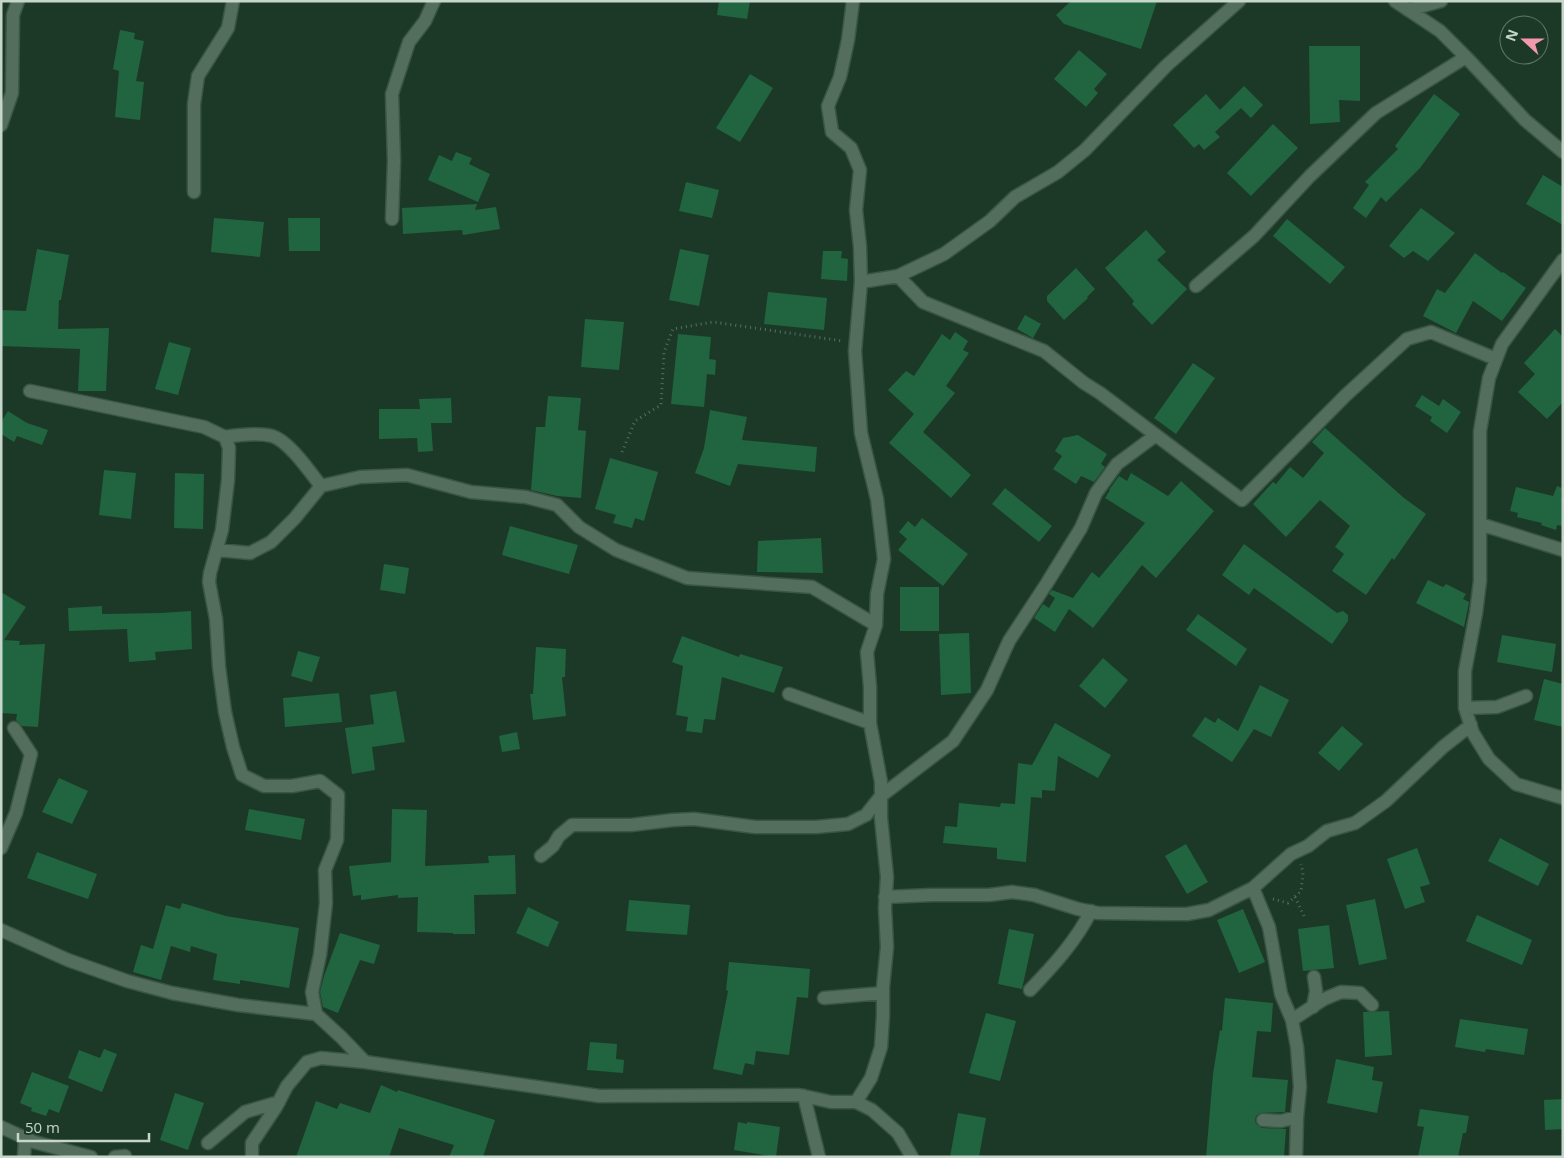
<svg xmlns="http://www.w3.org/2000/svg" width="1564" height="1158" font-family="'Open Sans',sans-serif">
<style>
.building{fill:#206440}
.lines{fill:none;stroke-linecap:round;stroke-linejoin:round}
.minor-casing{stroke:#3b5545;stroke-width:15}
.path{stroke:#566f60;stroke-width:3;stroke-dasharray:1 4;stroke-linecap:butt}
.minor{stroke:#546e5d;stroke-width:12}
</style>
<rect width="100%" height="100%" fill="#1c3928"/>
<path class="building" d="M 719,1 L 750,1 L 747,19 L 717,15 Z
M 1071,1 L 1157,1 L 1141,49 L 1064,24 L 1056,15 Z
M 120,30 L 135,33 L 134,39 L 144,41 L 136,81 L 144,82 L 140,120 L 115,117 L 119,71 L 113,69 Z
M 1309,46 L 1360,46 L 1360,101 L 1339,100 L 1340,122 L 1310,124 Z
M 1079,50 L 1107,74 L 1094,89 L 1098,93 L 1086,107 L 1054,79 Z
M 750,74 L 773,88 L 740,142 L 716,128 Z
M 1244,86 L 1263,105 L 1251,118 L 1241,108 L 1215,132 L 1220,137 L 1204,150 L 1199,144 L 1194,148 L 1173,125 L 1206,94 L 1220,110 Z
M 1434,94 L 1460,114 L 1420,168 L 1386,202 L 1381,197 L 1366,218 L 1353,208 L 1369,185 L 1365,182 L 1398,149 L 1395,146 Z
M 1273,124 L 1298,148 L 1251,196 L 1227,173 Z
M 456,152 L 472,158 L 469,164 L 490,174 L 478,202 L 428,180 L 439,155 L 452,161 Z
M 1543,175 L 1563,187 L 1563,225 L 1526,204 Z
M 686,182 L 719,190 L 712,218 L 679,211 Z
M 477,204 L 475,210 L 496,207 L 500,229 L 463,235 L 462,230 L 403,234 L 402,208 Z
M 1421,208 L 1455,233 L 1428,261 L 1413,251 L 1404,258 L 1389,246 Z
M 214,218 L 264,222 L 260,257 L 211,252 Z
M 288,218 L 320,218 L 320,251 L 289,251 Z
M 1287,219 L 1345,267 L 1330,284 L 1273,236 Z
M 1146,230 L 1166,252 L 1157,260 L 1187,289 L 1152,325 L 1132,304 L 1134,301 L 1105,268 Z
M 37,249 L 69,255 L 61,300 L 59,300 L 58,329 L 109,328 L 106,391 L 78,391 L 80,349 L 1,346 L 1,310 L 26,311 Z
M 680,249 L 709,255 L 699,306 L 669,300 Z
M 823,251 L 842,251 L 841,258 L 848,259 L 847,281 L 821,279 Z
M 1475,253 L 1502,273 L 1503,272 L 1526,288 L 1502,321 L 1473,301 L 1456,333 L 1423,316 L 1437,289 L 1445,293 Z
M 1076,268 L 1095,289 L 1087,297 L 1088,298 L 1064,320 L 1047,301 L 1047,296 Z
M 768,292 L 827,298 L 824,330 L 764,324 Z
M 1025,315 L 1041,324 L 1033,338 L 1017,329 Z
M 585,319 L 624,322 L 619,370 L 581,367 Z
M 1555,329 L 1563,337 L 1563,402 L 1547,419 L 1518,392 L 1535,374 L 1524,363 Z
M 955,332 L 968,341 L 963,350 L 969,353 L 946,386 L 955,393 L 923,432 L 971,475 L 951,498 L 889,443 L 914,414 L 888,390 L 906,371 L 914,376 L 942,334 L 950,340 Z
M 678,334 L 711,337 L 709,359 L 716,360 L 715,375 L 707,374 L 704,407 L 671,404 Z
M 169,342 L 191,348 L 178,395 L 155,389 Z
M 1193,363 L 1215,378 L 1176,434 L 1154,418 Z
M 1422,395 L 1439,406 L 1443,399 L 1461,412 L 1447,433 L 1430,421 L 1432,417 L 1415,406 Z
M 548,396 L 581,398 L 578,430 L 586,431 L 581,498 L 557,496 L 531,490 L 536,427 L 545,427 Z
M 451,398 L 452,423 L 431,423 L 433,451 L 418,452 L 417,438 L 379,439 L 379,409 L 420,409 L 419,399 Z
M 710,410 L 747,417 L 742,440 L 817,447 L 815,472 L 738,464 L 730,486 L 695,473 L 704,448 Z
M 8,411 L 27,423 L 48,430 L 42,445 L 17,436 L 14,442 L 1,434 L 1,422 Z
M 1325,428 L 1404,498 L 1426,514 L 1394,560 L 1392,558 L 1366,595 L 1332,571 L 1344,554 L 1335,547 L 1350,526 L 1320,500 L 1286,537 L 1253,504 L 1273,482 L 1276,484 L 1290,467 L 1303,478 L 1324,453 L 1312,442 Z
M 1078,435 L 1107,454 L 1101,464 L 1105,467 L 1094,482 L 1081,476 L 1076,484 L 1053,469 L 1062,456 L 1055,451 L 1063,438 Z
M 610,458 L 658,472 L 644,521 L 635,518 L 632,528 L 613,523 L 616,515 L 595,509 Z
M 104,470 L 136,473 L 131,519 L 99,515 Z
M 175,473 L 204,474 L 203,529 L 174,528 Z
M 1131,473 L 1168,496 L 1181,481 L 1214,511 L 1156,578 L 1142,565 L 1093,628 L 1069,609 L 1055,632 L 1034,618 L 1043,604 L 1049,608 L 1055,598 L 1049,594 L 1052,590 L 1073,598 L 1092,572 L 1099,578 L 1145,523 L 1105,498 L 1110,490 L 1109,490 L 1119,476 L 1127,481 Z
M 1557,486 L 1562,488 L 1561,497 L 1563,498 L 1563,526 L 1557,525 L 1556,530 L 1541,525 L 1542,523 L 1517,517 L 1518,513 L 1510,511 L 1516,487 L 1553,496 Z
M 1005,488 L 1052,526 L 1039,542 L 992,504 Z
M 922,518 L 968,554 L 943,586 L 898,550 L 907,539 L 899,532 L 908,521 L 915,527 Z
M 510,526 L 578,545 L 569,574 L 502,555 Z
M 821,538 L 823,573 L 757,572 L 758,541 Z
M 1244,544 L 1337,613 L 1343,611 L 1348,615 L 1348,621 L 1332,644 L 1254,588 L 1249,595 L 1222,575 Z
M 384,564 L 409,568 L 405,594 L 380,590 Z
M 1428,580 L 1443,587 L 1446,584 L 1466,594 L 1463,599 L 1469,602 L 1464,627 L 1416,603 Z
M 900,587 L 939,587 L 939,631 L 900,631 Z
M 1,592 L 26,607 L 4,640 L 20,641 L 19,645 L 45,644 L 38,727 L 22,726 L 16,720 L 17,714 L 1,713 Z
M 102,606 L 102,614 L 161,613 L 191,611 L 192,649 L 155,652 L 156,660 L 129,662 L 127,629 L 69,631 L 68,608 Z
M 1198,614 L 1247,649 L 1236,666 L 1186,630 Z
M 969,633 L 971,693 L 941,695 L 939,634 Z
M 1502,635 L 1556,644 L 1552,672 L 1497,662 Z
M 682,636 L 739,657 L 740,654 L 783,667 L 774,693 L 722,677 L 715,720 L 704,719 L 702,733 L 686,731 L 688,717 L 676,715 L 683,666 L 672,662 Z
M 536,647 L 566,649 L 565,677 L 562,677 L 566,716 L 533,720 L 530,694 L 533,694 Z
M 298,651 L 320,657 L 312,682 L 291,676 Z
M 1103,658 L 1128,680 L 1105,708 L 1079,686 Z
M 1544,679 L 1563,684 L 1563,727 L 1534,720 Z
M 1260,685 L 1289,700 L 1271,737 L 1254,729 L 1232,762 L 1192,736 L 1205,717 L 1215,723 L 1218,718 L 1238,731 Z
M 396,691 L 405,742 L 372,747 L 375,770 L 352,774 L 345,728 L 374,724 L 370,695 Z
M 339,693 L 342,722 L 285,727 L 283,698 Z
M 1055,723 L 1111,755 L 1098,778 L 1058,756 L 1055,791 L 1042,790 L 1042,798 L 1031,797 L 1026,862 L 997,859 L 997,848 L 943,843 L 945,826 L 957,827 L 959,803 L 1000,807 L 1001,803 L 1015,804 L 1018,763 L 1032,765 Z
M 1342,726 L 1363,744 L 1339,771 L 1318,753 Z
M 517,732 L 520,749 L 502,752 L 499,736 Z
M 59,778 L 88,791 L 72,824 L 42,812 Z
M 249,809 L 305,819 L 301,840 L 245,830 Z
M 392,809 L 427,810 L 425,866 L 489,863 L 488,856 L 515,855 L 516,894 L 474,895 L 475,934 L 453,934 L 453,933 L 417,932 L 418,897 L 398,898 L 398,895 L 361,900 L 361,895 L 353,896 L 349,866 L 391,862 Z
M 1500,838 L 1549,864 L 1538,886 L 1488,861 Z
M 1186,844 L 1208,882 L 1187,894 L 1165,856 Z
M 1417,848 L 1430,884 L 1420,887 L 1425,902 L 1405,909 L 1387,859 Z
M 37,852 L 97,874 L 88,899 L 27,878 Z
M 1375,899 L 1387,959 L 1359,965 L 1346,905 Z
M 629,900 L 690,905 L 687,935 L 626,931 Z
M 182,903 L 226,916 L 299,928 L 289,988 L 240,980 L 240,984 L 213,980 L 217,954 L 191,946 L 190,952 L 171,946 L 161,980 L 133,972 L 141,945 L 153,949 L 166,905 L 180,909 Z
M 528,907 L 559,922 L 548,947 L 516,933 Z
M 1243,909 L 1265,962 L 1239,973 L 1217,920 Z
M 1477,915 L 1532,940 L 1522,965 L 1466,941 Z
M 1329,925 L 1334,968 L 1303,971 L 1298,929 Z
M 1009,929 L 1034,934 L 1022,989 L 998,984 Z
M 340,933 L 380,945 L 374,964 L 360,960 L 338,1013 L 323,1007 L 320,992 L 324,976 Z
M 729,962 L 810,969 L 808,998 L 797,997 L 789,1055 L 756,1051 L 754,1065 L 745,1063 L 742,1075 L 713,1069 L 728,991 L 726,990 Z
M 1225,998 L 1273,1003 L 1271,1032 L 1257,1031 L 1252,1077 L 1288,1080 L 1285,1112 L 1260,1113 L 1256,1116 L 1255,1120 L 1256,1124 L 1262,1128 L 1286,1129 L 1284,1157 L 1206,1157 L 1213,1074 L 1220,1030 L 1222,1031 Z
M 1389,1011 L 1392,1055 L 1365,1057 L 1363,1012 Z
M 986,1013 L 1016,1021 L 1000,1081 L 969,1073 Z
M 1460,1019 L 1528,1029 L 1524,1055 L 1486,1049 L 1485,1052 L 1455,1047 Z
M 590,1042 L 617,1044 L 616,1059 L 624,1060 L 623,1073 L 587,1070 Z
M 104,1049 L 117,1054 L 102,1092 L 68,1078 L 79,1050 L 100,1058 Z
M 1336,1059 L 1374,1067 L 1372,1080 L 1383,1082 L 1377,1113 L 1327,1103 Z
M 32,1072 L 69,1086 L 59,1113 L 49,1109 L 46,1116 L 31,1111 L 32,1108 L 20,1103 Z
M 381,1085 L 397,1092 L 398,1090 L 495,1120 L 483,1157 L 449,1157 L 454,1145 L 399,1128 L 389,1157 L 296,1157 L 316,1101 L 337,1109 L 340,1103 L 370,1113 Z
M 175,1093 L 204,1103 L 188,1150 L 160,1140 Z
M 1563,1099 L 1563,1129 L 1545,1130 L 1544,1100 Z
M 1420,1109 L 1469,1116 L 1466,1133 L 1463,1133 L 1458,1157 L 1418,1157 L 1424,1127 L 1417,1126 Z
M 958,1113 L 986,1118 L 979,1157 L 950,1157 Z
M 738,1122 L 747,1124 L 747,1122 L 780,1127 L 776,1157 L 734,1150 Z"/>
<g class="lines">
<g class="minor-casing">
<path id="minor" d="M 1395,1 L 1440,31 L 1466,57 L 1525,120 L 1563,152
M 1408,10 L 1441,1
M 1,125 L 12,93 L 13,15 L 18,1
M 194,192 L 194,104 L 198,76 L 228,28 L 233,1
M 392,219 L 394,161 L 392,94 L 409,42 L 425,21 L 434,1
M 1563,260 L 1502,344 L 1489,378 L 1480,431 L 1480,581 L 1476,613 L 1465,671 L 1465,708 L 1473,733 L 1489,759 L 1516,784 L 1563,798
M 898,276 L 923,302 L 1044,351 L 1084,383 L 1100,393 L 1242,500 L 1345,396 L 1407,339 L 1431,332 L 1496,359
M 861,282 L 898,276 L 944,254 L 990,221 L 1015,197 L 1058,172 L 1085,150 L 1166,66 L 1239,1
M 1196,286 L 1254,236 L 1310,176 L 1376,113 L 1466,57
M 30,391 L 204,427 L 225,437 L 229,448 L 228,480 L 222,530 L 210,573 L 209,582 L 216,619 L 219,667 L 225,712 L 233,747 L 242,775 L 264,786 L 292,786 L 320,781 L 338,795 L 337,840 L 325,870 L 326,903 L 320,955 L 312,992 L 316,1014
M 225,437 C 238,435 259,433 272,436 C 289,441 310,472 321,486
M 1480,524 L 1563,550
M 217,550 L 250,553 L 271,542 L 295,518 L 321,486 L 360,477 L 407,475 L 471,492 L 526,497 L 557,505 L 579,527 L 616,550 L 687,578 L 812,587 L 876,625
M 789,694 L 870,723
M 1465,708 L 1497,707 L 1526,696
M 1,848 L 16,813 L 31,754 L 14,728
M 541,856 L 553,846 L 559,836 L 572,825 L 631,825 L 673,820 L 694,819 L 755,827 L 816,827 L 848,824 L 866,815 L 881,796 L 953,741 L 987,690 L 1009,641 L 1047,583 L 1081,528 L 1096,493 L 1117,464 L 1156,435
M 1253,888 L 1269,927 L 1281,994 L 1292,1020 L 1297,1047 L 1300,1087 L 1297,1117 L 1296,1157
M 885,897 L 932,895 L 989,895 L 1012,892 L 1034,895 L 1078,909 L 1098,913 L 1169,914 L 1187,914 L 1209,910 L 1253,888 L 1291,854 L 1308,846 L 1327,831 L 1355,823 L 1386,801 L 1443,747 L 1471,725
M 1,930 L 68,960 L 127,981 L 172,993 L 238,1005 L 316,1014 L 341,1037 L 365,1062
M 1030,990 C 1053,966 1076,941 1091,911
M 824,998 L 883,993
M 1313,1007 L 1316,991 L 1314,977
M 1292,1020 L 1324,999 L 1341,992 L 1360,993 L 1372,1005
M 804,1096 L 831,1102 L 856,1102 L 871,1078 L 881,1047 L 883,1016 L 883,987 L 887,947 L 885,908 L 887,877 L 881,818 L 881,782 L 870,723 L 870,687 L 867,652 L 876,625 L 877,594 L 884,559 L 877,499 L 861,433 L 855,351 L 861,282 L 860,247 L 856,210 L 860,170 L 851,148 L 832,132 L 828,106 L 840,77 L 848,40 L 853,1
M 856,1102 L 872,1110 L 898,1133 L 912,1157
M 1263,1120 L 1281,1121 L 1297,1117
M 1,1127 L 34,1142 L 91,1157
M 208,1143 L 245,1112 L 279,1102
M 24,1157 L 25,1138
M 115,1157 L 125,1156
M 252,1157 L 252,1143 L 276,1107 L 287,1086 L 307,1062 L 321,1058 L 365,1062 L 599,1096 L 797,1095 L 804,1096 L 819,1157"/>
</g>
<path class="path" d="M 622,452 L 635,421 L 661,405 L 664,352 L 673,329 L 713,322 L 843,341
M 1295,897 L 1305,918
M 1273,899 L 1288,903 L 1301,891 L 1303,873 L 1301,864"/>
<use href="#minor" class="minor"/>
</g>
<rect width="1564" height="1158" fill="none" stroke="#c6d6cb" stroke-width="5"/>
<g transform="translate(1524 40) rotate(291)"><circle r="24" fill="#1c3928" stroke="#607869"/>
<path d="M0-4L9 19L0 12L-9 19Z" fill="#f29aac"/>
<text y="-8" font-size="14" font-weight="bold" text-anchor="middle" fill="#c6d6cb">N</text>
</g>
<path d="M18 1133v8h131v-8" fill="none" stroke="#c6d6cb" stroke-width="2.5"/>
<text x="25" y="1133" font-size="15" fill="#c6d6cb" stroke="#1c3928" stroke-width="4" paint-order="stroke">50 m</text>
</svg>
